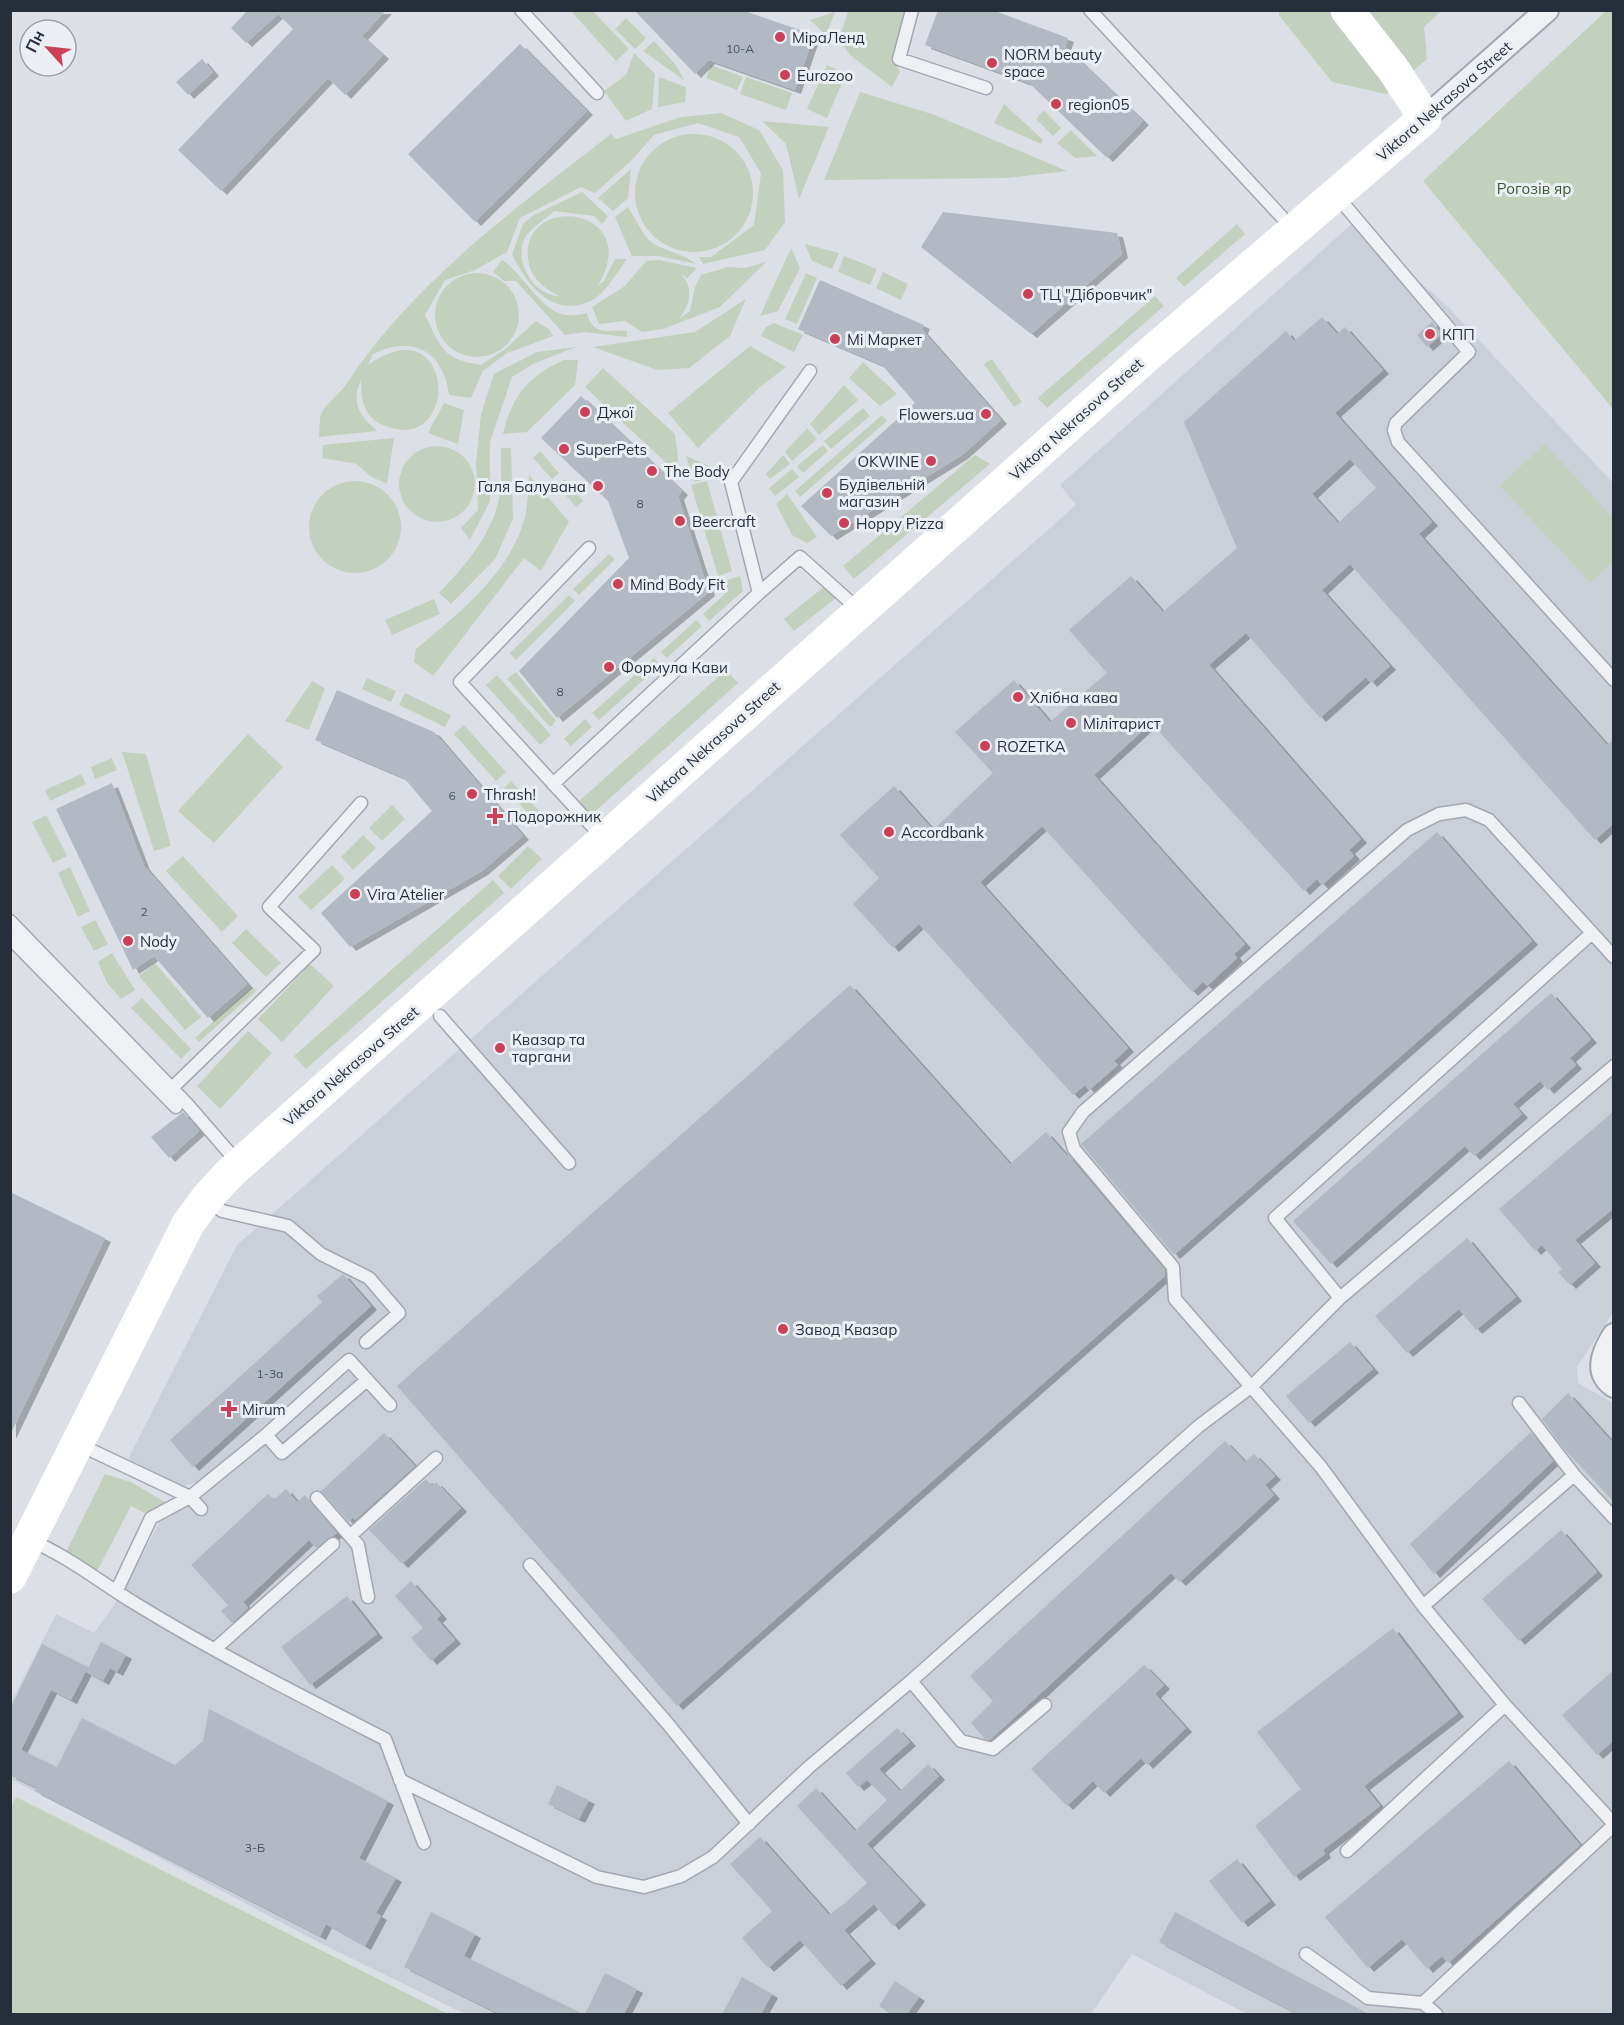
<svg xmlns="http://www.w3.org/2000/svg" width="1624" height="2025" font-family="Mulish,sans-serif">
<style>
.built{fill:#cacfd8}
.green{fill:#c2d0bd}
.building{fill:#b3b9c2;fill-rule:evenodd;filter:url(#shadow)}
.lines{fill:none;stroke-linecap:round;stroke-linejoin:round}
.lane-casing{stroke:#a2a7b0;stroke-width:15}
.street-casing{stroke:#a2a7b0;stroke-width:26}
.lane{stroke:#eef0f4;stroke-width:12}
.street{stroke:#eef0f4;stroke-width:22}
.secondary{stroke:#fff;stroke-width:33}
.poi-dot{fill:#cb4056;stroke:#ebeff4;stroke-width:2}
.labels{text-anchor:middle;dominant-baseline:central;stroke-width:6;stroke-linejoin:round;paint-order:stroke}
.number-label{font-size:12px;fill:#49515e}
.poi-label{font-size:15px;fill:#262e3c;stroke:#ebeff4;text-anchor:start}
.street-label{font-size:15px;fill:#262e3c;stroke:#ebeff4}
.park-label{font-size:15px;fill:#3a5733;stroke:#ebeff4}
</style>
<defs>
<filter id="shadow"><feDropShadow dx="6" dy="4" stdDeviation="0" flood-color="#0004"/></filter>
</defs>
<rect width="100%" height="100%" fill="#dce0e6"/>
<path class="built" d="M 1353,223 L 1447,306 L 1613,483 L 1614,1311 L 1577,1367 L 1578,1383 L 1613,1403 L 1613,2014 L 1247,2014 L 1132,1954 L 1091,2014 L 465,2014 L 320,1943 L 11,1779 L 10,1705 L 56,1614 L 94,1633 L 124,1591 L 159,1523 L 263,1447 L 255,1439 L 196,1483 L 184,1486 L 128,1459 L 237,1245 L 1076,505 L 1060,485 Z"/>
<path class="green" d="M 571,11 L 593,11 L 629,49 L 616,61 Z
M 848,11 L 907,11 L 893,58 L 900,72 L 892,87 L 850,55 L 839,40 Z
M 1279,11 L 1441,11 L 1424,27 L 1427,59 L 1386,94 L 1332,82 L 1279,15 Z
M 1606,11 L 1614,11 L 1613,409 L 1423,181 Z
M 835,12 L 826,35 L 810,20 Z
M 626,18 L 646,38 L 635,49 L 615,29 Z
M 654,41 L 675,64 L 684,80 L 643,51 Z
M 634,53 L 655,74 L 652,109 L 626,121 L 604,91 L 626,75 Z
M 711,65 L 743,77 L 737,90 L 706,78 Z
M 827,65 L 846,74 L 827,118 L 807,109 Z
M 659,77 L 686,87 L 685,102 L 658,107 Z
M 746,77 L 792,93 L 786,110 L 740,94 Z
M 860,92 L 935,115 L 1067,171 L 1007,178 L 824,180 Z
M 1004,104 L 1043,140 L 1041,144 L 994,123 Z
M 1044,110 L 1061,128 L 1053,136 L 1036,119 Z
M 721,113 L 759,130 L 783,170 L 785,222 L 765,250 L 703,264 L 699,257 L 711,257 L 754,225 L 761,173 L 739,137 L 698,123 L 654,135 L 632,160 L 595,193 L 581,187 L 520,218 L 507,252 L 475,270 L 445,280 L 425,315 C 442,349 442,359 481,365 L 504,350 L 536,321 L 550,330 L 553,336 L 507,353 L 483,371 L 471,398 L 449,395 C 443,351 414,335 373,354 L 368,365 C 456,302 462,459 383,425 C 363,417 361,398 361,380 C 350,402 360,416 377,431 L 319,437 C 320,430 319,420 321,414 C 326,404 338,395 345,386 C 412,283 515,209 611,134 L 616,139 L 681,117 Z
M 762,121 L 829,127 L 799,199 L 786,144 Z
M 1071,130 L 1097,156 L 1075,158 L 1057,143 Z
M635 193a59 59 0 1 1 118 0a59 59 0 1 1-118 0Z
M 631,169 L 628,198 L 613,211 L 598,198 Z
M 582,192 L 608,216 L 602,224 L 594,216 L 554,211 C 546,219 532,227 526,236 C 512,259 533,296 559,296 C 543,287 531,279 528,259 C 521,191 645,207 598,285 L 604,281 L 615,259 L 627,259 C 618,271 606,292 594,299 C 555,321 527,286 512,254 L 523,224 L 534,215 Z
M 628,207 C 635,217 641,232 649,240 C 663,252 682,252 696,264 L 659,256 L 632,256 L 615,217 Z
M 1237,224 L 1245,234 L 1184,287 L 1176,278 Z
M 805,244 L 839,253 L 832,269 L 812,261 Z
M 791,248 L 800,268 L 778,311 L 760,316 Z
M 844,256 L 877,269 L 870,285 L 838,272 Z
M 502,260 C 523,273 542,314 568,315 C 574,316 581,314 587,313 C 593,336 607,330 627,331 L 627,337 L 584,332 L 565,335 L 516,281 L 504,281 L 493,272 Z
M 659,260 L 697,268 L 687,278 L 679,272 C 695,287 690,303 680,318 L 690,311 L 695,287 L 701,275 L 728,267 L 745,268 L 766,262 L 720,307 L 663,329 L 642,332 L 625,321 L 599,324 L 592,307 L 625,286 L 646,261 Z
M 883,272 L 908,284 L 901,300 L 876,288 Z
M 806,273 L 817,278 L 797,324 L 785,319 Z
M435 315a42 42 0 1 1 84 0a42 42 0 1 1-84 0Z
M 1155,296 L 1164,306 L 1047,408 L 1038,398 Z
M 746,299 L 730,336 L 689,368 L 657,370 L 593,347 L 695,332 Z
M 774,323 L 803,335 L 794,352 L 761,336 L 766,327 Z
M 750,346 L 786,367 L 760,387 L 698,448 L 668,413 Z
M 576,347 L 533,364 L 512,377 L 490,442 L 490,501 L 470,540 L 461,528 L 478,510 L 476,463 L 481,414 L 494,374 L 537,352 Z
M 992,359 L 1022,402 L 1014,407 L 984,364 Z
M 564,360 L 578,360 L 575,385 L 527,432 L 503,434 C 511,397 529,375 564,360 Z
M 863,362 L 897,394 L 880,406 L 849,378 Z
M 603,368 L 675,434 L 680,476 L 585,387 Z
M 844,385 L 858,400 L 819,435 L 810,424 Z
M 444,403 L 464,410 L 458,444 L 428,433 Z
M 863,408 L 870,416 L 831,449 L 824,441 Z
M 882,415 L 887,421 L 800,497 L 795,491 Z
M 807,428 L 817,439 L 792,461 L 785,452 Z
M 394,438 L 387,484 L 370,476 L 357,464 L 322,458 L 323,445 Z
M 1545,444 L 1613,518 L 1613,561 L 1591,583 L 1500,486 Z
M 823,445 L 828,451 L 803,473 L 797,466 Z
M399 484a38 38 0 1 1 76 0a38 38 0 1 1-76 0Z
M 501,448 L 511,448 L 513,519 L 495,559 L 451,604 L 439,593 C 464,567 491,536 499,499 C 503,484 500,464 501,448 Z
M 540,451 L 559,473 L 552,479 L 533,458 Z
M 783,455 L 790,464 L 770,479 L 766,474 Z
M 975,455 L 990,464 L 854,579 L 843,566 Z
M 686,456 L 718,470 L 720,475 L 694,482 Z
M 792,469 L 799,477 L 775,496 L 769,488 Z
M 529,475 L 569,522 L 541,571 L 524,558 L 433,676 L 414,662 L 416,649 C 458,614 507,576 524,521 C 528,507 528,490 529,475 Z
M 565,479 L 583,501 L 576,507 L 557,485 Z
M309 527a46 46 0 1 1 92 0a46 46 0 1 1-92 0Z
M 707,481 L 732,571 L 718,576 L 691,485 Z
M 787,494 L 817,537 L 807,543 L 792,535 L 776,504 Z
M 609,554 L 615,559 L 579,595 L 573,589 Z
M 740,576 L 743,591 L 709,621 L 703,614 L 724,595 L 721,582 Z
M 825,586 L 836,598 L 794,631 L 784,619 Z
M 569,595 L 575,601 L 516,660 L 510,653 Z
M 434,599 L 440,614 L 392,635 L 385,620 Z
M 696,620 L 702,626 L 667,658 L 661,652 Z
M 654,658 L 660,665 L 599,720 L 592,713 Z
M 726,670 L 738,683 L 590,816 L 578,802 Z
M 516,672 L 556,721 L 550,727 L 507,679 Z
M 497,675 L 551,735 L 540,745 L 486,685 Z
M 367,678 L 396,691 L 391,702 L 362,689 Z
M 312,681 L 325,688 L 309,730 L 285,721 Z
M 405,693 L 451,715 L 445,727 L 399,705 Z
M 585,719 L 592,727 L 571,746 L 564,739 Z
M 464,725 L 506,772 L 496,781 L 454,734 Z
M 248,734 L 283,767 L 214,843 L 178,811 Z
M 122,752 L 146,754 L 171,846 L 154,851 Z
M 112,758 L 117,770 L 95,779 L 91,767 Z
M 81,774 L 86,784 L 50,801 L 45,790 Z
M 511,781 L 543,815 L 536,821 L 504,788 Z
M 392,805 L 405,819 L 382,841 L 369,828 Z
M 46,815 L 67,856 L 53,863 L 32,822 Z
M 363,835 L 376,848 L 353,870 L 341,857 Z
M 528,846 L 542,859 L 511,889 L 498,876 Z
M 183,856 L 238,916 L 222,932 L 166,871 Z
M 332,865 L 345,879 L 311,910 L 298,897 Z
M 70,867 L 90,911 L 78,917 L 58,873 Z
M 493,880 L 504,893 L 306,1069 L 294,1056 Z
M 95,920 L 108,944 L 94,951 L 81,927 Z
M 246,929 L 281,963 L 266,977 L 232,943 Z
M 112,953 L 135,990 L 121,999 L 107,983 L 98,962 Z
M 155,963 L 201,1017 L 185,1030 L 139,976 Z
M 310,964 L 334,986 L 282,1042 L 258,1019 Z
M 252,987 L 256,991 L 199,1042 L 195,1038 Z
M 142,998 L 191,1049 L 181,1059 L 131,1008 Z
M 248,1031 L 272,1053 L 220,1109 L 197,1086 Z
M 105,1474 L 131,1482 L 165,1502 L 162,1507 L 145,1513 L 131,1506 L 96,1573 L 66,1552 Z
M 16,1797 L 448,2014 L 11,2014 L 10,1809 Z"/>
<path class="building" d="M 248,10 L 386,10 L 362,36 L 383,55 L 345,95 L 328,78 L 221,191 L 178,150 L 293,29 L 278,14 L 246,43 L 231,28 Z
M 634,10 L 742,10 L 814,35 L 795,90 L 709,60 L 695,74 Z
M 938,10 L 992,10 L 1068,38 L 1065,47 L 1143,121 L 1107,158 L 1029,83 L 925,45 Z
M 520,44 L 587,111 L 475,222 L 408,154 Z
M 202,59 L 213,72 L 188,95 L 176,82 Z
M 943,212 L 1117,233 L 1122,254 L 1031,334 L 921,247 Z
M 820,280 L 924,325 L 922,330 L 1001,420 L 962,455 L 831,536 L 801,506 L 915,403 L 882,365 L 798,329 Z
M 1322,317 L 1337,334 L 1345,327 L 1383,370 L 1335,413 L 1432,522 L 1419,534 L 1607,745 L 1614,739 L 1614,823 L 1595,840 L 1350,564 L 1322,590 L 1390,666 L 1371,683 L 1366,677 L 1320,718 L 1246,633 L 1209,665 L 1361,839 L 1349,850 L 1354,856 L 1322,885 L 1317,879 L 1304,891 L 1151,723 L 1094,775 L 1245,944 L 1234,954 L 1237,958 L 1207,986 L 1203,982 L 1192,992 L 1042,826 L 980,882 L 1128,1048 L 1114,1061 L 1118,1065 L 1089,1090 L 1085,1085 L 1073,1095 L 919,924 L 893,948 L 853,904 L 879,878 L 840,835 L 894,786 L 933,830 L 993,773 L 955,732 L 1014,680 L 1050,722 L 1107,673 L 1069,630 L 1131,576 L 1163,612 L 1237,548 L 1184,422 L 1286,331 L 1294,341 ZM 1350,459 L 1376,488 L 1338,523 L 1312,494 Z
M 1432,322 L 1442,334 L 1427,347 L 1417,335 Z
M 581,396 L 682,491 L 678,496 L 709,592 L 557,718 L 519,671 L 629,558 L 608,501 L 541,438 Z
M 337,690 L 434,732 L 523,836 L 482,871 L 350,947 L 321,913 L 432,811 L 404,778 L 315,740 Z
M 112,783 L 144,866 L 247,984 L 208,1018 L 154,956 L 133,970 L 56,809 Z
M 1437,832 L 1532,941 L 1174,1255 L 1081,1144 Z
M 850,985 L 1010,1164 L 1046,1132 L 1067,1156 L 1068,1155 L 1165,1270 L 1165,1276 L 677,1706 L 397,1386 Z
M 1551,993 L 1591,1039 L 1570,1058 L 1576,1065 L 1548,1090 L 1540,1081 L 1513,1104 L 1522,1114 L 1474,1156 L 1465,1146 L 1331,1264 L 1293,1221 Z
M 1614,1111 L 1614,1208 L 1575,1240 L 1595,1263 L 1570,1285 L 1558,1272 L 1562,1269 L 1542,1245 L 1535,1251 L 1499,1209 Z
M 183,1112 L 199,1131 L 169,1158 L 151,1137 Z
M 10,1192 L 105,1238 L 10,1435 Z
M 1467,1238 L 1516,1297 L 1476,1330 L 1459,1309 L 1407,1353 L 1375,1316 Z
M 343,1274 L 371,1306 L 193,1467 L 170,1440 L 322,1302 L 317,1296 Z
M 1350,1342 L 1373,1369 L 1309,1423 L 1286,1396 Z
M 1568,1393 L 1614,1444 L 1614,1502 L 1565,1450 L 1542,1419 Z
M 1531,1432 L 1553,1461 L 1434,1574 L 1410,1544 Z
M 384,1433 L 415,1466 L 355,1520 L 353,1517 L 349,1522 L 321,1491 Z
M 1225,1441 L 1245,1462 L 1254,1454 L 1275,1476 L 1265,1485 L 1274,1495 L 1180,1582 L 1171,1573 L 990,1740 L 985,1739 L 971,1723 L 993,1701 L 970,1676 Z
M 426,1479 L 432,1486 L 436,1482 L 461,1508 L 402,1564 L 369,1530 Z
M 286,1489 L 297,1502 L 305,1495 L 337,1533 L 316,1548 L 309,1540 L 243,1602 L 248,1608 L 232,1623 L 221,1611 L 228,1605 L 191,1565 L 268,1494 L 274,1500 Z
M 1561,1530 L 1597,1572 L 1519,1641 L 1482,1599 Z
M 411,1581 L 441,1615 L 437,1619 L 455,1640 L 431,1661 L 411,1638 L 423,1628 L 395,1596 Z
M 347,1596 L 377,1634 L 310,1685 L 281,1647 Z
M 1393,1628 L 1458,1713 L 1364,1786 L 1380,1806 L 1323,1850 L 1325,1854 L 1294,1877 L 1255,1826 L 1301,1789 L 1257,1732 Z
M 101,1642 L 126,1655 L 117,1672 L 110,1668 L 103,1681 L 86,1672 Z
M 42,1644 L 88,1667 L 71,1700 L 51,1690 L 21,1750 L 57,1767 L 82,1718 L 175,1765 L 203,1741 L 209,1709 L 388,1801 L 359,1858 L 396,1878 L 376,1913 L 381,1916 L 365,1946 L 326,1924 L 320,1936 L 35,1791 L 37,1788 L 10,1775 L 10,1709 Z
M 1144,1665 L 1164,1685 L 1155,1694 L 1186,1728 L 1147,1765 L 1141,1758 L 1104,1793 L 1093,1781 L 1067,1806 L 1031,1769 Z
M 1614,1670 L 1614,1740 L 1597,1755 L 1562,1715 Z
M 897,1728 L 910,1742 L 879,1769 L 900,1791 L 928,1764 L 939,1776 L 867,1844 L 920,1901 L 893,1926 L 874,1904 L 844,1930 L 870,1960 L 841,1986 L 800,1940 L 768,1968 L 742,1938 L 772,1911 L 730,1864 L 760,1837 L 829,1915 L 845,1903 L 867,1883 L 797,1806 L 816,1788 L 855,1831 L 887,1800 L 867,1780 L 858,1787 L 846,1773 Z
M 1509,1761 L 1580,1845 L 1448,1963 L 1442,1956 L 1427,1969 L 1402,1939 L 1368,1968 L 1325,1917 Z
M 557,1785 L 589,1800 L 579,1819 L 548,1804 Z
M 1237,1859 L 1270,1901 L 1242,1923 L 1209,1881 Z
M 431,1912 L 475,1934 L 464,1956 L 583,2014 L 499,2014 L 404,1967 Z
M 1175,1912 L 1213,1932 L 1369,2014 L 1297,2014 L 1159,1942 Z
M 605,1973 L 637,1989 L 624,2014 L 585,2014 Z
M 742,1977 L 772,1994 L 761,2014 L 722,2014 Z
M 895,1981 L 919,1997 L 907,2014 L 891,2014 L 879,2006 Z"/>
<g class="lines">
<g class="lane-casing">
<path id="lane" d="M 521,10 L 597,93
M 912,10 L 899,59 L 986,88
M 1090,10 L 1293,229
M 1336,195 L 1469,352 L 1396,423 L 1394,430 L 1398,442 L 1614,680
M 589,548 L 460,682 L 603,838
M 759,593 L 800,557 L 859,610
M 553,784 L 759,593 L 731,482 L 810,371
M 10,921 L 187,1104 L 239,1164
M 10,938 L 176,1107
M 1614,957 L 1489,820 L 1466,810 L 1439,814 L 1407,830 L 1083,1112 L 1069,1132 L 1074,1149 L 1173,1267 L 1175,1299 L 1321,1467 L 1423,1606 L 1505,1705 L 1614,1824
M 440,1016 L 569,1163
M 172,1088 L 314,950 L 269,907 L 361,803
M 208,1199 L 222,1211 L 288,1226 L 321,1254 L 369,1278 L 399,1313 L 366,1342
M 1340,1298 L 1275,1218 L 1592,933
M 1519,1403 L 1574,1475 L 1614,1518
M 266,1435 L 282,1453 L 367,1380
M 78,1444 L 190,1497 L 266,1435 L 349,1360 L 390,1405
M 317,1498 L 358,1545 L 368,1597
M 350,1536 L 436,1458
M 30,1540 C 69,1557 100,1582 136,1604 C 216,1653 301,1696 385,1739 L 424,1843
M 530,1565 L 668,1724 L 749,1824
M 117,1590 L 151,1518 L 190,1497 L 201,1509
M 1423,1606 L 1574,1475
M 215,1649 L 333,1544
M 911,1681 L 961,1741 L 993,1749 L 1045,1705
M 400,1780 L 597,1877 L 644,1887 L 681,1876 L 713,1857 L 809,1767 L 911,1681 L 1199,1426 L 1252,1386 L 1340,1298 L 1614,1066
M 1347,1851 L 1505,1705
M 1306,1954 L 1368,1998 L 1423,2003 L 1436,2014
M 1423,2003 L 1614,1825"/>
</g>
<g class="street-casing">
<path id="street" d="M 1425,118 L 1547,10
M 1614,1335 C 1603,1352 1594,1372 1614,1386"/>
</g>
<use href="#lane" class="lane"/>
<use href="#street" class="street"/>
<path class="secondary" d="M 10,1577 L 188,1224 L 207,1198 L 230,1173 L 1148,355 L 1425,118 L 1393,69 L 1347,10"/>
</g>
<g class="poi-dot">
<circle cx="780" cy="37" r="6"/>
<circle cx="992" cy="63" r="6"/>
<circle cx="785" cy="75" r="6"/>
<circle cx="1056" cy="104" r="6"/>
<circle cx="1028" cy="294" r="6"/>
<circle cx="1430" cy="334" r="6"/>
<circle cx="835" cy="339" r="6"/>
<circle cx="585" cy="412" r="6"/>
<circle cx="986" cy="414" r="6"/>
<circle cx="564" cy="449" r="6"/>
<circle cx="931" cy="461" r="6"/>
<circle cx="652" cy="471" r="6"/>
<circle cx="598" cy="486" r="6"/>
<circle cx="827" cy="493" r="6"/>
<circle cx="680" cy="521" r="6"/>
<circle cx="844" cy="523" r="6"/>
<circle cx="618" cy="584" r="6"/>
<circle cx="609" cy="667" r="6"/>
<circle cx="1018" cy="697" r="6"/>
<circle cx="1071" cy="723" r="6"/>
<circle cx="985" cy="746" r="6"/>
<circle cx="472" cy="794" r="6"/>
<path d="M492 807h6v6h6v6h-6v6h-6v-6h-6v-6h6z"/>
<circle cx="889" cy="832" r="6"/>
<circle cx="355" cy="894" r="6"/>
<circle cx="128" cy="941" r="6"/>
<circle cx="500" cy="1048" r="6"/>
<circle cx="783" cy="1329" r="6"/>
<path d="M226 1400h6v6h6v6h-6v6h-6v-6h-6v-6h6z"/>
</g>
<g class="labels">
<g class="number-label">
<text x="740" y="48">10-А</text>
<text x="640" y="503">8</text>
<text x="560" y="691">8</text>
<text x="452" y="795">6</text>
<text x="144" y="911">2</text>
<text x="270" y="1373">1-3а</text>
<text x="255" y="1847">3-Б</text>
</g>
<g class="poi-label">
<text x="792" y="37">МіраЛенд</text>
<text x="1004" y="54">NORM beauty<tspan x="1004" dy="17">space</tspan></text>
<text x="797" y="75">Eurozoo</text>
<text x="1068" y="104">region05</text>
<text x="1040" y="294">ТЦ "Дібровчик"</text>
<text x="1442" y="334">КПП</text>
<text x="847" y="339">Мі Маркет</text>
<text x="597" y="412">Джої</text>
<text x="974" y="414" text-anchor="end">Flowers.ua</text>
<text x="576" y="449">SuperPets</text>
<text x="919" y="461" text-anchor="end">OKWINE</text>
<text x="664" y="471">The Body</text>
<text x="839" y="484">Будівельній<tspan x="839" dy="17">магазин</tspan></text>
<text x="586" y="486" text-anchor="end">Галя Балувана</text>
<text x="692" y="521">Beercraft</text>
<text x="856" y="523">Hoppy Pizza</text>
<text x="630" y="584">Mind Body Fit</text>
<text x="621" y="667">Формула Кави</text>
<text x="1030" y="697">Хлібна кава</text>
<text x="1083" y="723">Мілітарист</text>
<text x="997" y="746">ROZETKA</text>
<text x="484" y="794">Thrash!</text>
<text x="507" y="816">Подорожник</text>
<text x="901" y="832">Accordbank</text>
<text x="367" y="894">Vira Atelier</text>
<text x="140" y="941">Nody</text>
<text x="512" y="1039">Квазар та<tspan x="512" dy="17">таргани</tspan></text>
<text x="795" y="1329">Завод Квазар</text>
<text x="242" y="1409">Mirum</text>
</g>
<g class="street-label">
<text transform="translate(1444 101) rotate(-41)">Viktora Nekrasova Street</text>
<text transform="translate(1076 419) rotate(-42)">Viktora Nekrasova Street</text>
<text transform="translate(713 742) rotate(-42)">Viktora Nekrasova Street</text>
<text transform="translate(351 1066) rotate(-41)">Viktora Nekrasova Street</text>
</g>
<g class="park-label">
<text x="1534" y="188">Рогозів яр</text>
</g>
</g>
<rect width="1624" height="2025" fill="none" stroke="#262e3c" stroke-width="24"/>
<g transform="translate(48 48) rotate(297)"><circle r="28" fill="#ebeff4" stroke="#9ca2aa" stroke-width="1.5"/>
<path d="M0-4.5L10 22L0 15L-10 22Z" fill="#cb4056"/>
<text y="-9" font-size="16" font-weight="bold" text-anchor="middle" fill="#262e3c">Пн</text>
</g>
</svg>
